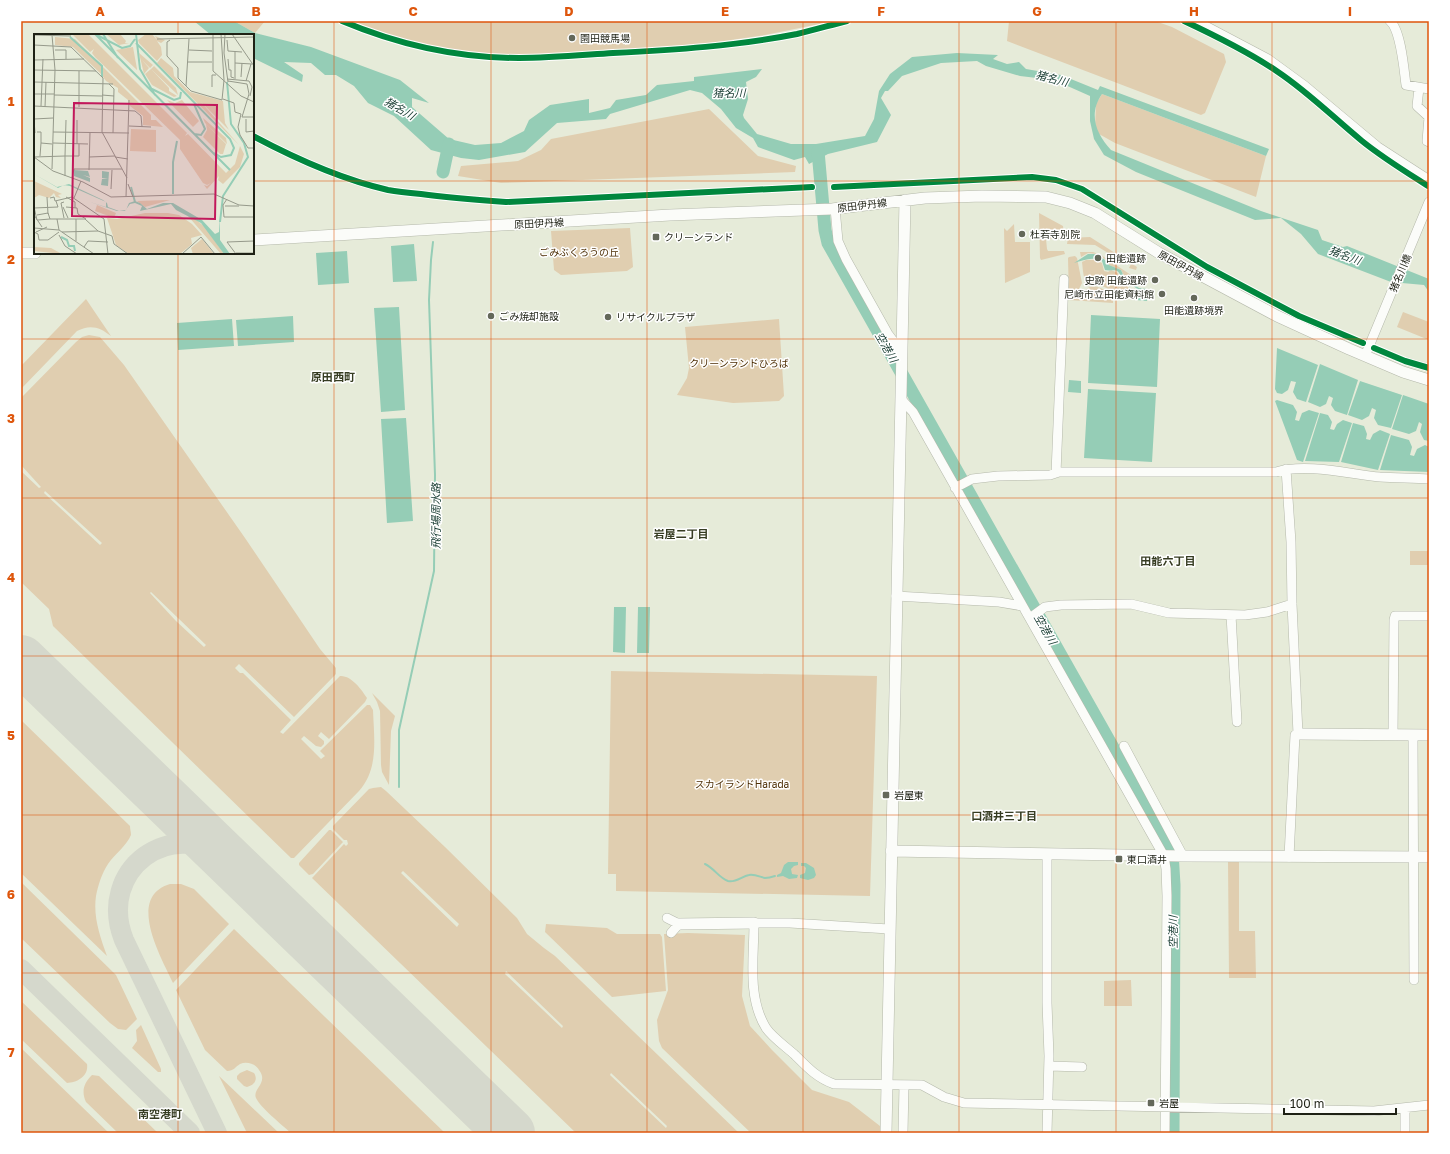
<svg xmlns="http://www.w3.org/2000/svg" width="1450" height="1154" font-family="'Golos Text','Noto Sans JP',sans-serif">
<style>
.green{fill:#e0ceb0;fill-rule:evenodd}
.water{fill:#95cdb6}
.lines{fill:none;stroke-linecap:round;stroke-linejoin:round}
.stream{stroke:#95cdb6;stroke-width:2}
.river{stroke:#95cdb6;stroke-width:13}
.taxiway{stroke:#d5d8cc;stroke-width:20}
.runway{stroke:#d5d8cc;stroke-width:50}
.minor-casing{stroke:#b4b8aa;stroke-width:10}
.tertiary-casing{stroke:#b4b8aa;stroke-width:12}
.minor{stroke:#fbfcf9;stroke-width:9}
.tertiary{stroke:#fbfcf9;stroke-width:11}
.cycleway-casing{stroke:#fff;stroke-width:8}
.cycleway{stroke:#00873e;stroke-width:6}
.grid{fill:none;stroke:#de560c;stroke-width:1;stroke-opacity:0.55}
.poi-dot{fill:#64685a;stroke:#fff;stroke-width:1.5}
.labels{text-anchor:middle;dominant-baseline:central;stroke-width:3;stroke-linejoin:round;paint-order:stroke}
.poi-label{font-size:10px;fill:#1e2115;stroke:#fff;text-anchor:start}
.street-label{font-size:10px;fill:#1e2115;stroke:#fff}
.park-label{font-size:10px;fill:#4d2e04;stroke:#fff}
.water-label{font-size:11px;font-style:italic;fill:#173b31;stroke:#fff}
.neighbourhood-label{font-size:11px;font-weight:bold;fill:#363c22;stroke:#fff}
.inset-river{fill:none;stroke:#95cdb6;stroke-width:2}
.inset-road{fill:none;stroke:#969a8b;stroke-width:1}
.view{fill:#c2185b;fill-opacity:0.15;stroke:#c2185b;stroke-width:2}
.inset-edge{fill:none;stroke:#1e2115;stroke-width:2}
.neatline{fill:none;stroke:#de560c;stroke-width:1.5}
.grid-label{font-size:13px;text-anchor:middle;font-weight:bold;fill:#de560c}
</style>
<rect width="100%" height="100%" fill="#e6ebd9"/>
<path class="green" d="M 234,21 L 265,21 L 255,33 Z
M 350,21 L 834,21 L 765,35 L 710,43 L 620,50 L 523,55 L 473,54 L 438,49 L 389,36 Z
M 1009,21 L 1155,21 L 1172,27 L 1224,54 L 1226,62 L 1205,113 L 1201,115 L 1007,41 Z
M 1102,94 L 1266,156 L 1256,197 L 1115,143 L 1099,134 L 1095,128 L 1096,104 Z
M 709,109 L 758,156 L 796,166 L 795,172 L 501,183 L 458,176 L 461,166 L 518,161 L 541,150 L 551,139 Z
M 1039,213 L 1063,226 L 1064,237 L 1063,238 L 1046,239 L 1047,249 L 1048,251 L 1064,251 L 1065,254 L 1041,260 L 1040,258 Z
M 1014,224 L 1015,242 L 1030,242 L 1030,272 L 1005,283 L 1004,228 L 1007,231 Z
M 630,228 L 633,267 L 627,271 L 561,275 L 554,270 L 551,231 Z
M 1090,237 L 1137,267 L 1136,270 L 1129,268 L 1131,264 L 1125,260 L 1123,262 L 1095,245 L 1067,244 L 1068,238 Z
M 1080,252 L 1093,252 L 1101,255 L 1131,275 L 1131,280 C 1124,280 1124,275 1121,270 L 1109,265 L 1105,259 L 1097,254 L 1088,253 L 1081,257 Z
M 1075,256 L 1077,258 L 1082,283 L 1077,293 L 1081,296 C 1083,294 1086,290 1088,288 C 1096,283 1107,291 1113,296 L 1113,303 L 1069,300 L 1068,258 L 1069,257 Z
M 1086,260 L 1095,260 L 1102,263 L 1104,271 L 1108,272 L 1111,270 L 1118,273 L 1121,280 L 1129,283 C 1129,290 1125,295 1118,295 C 1106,289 1104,283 1088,285 C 1083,279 1083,270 1082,262 Z
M 86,299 L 111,336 C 100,327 90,324 77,331 L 21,389 L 21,366 Z
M 1403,312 L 1429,322 L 1429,340 L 1397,327 Z
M 779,319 L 784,396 L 779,401 L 733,403 L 677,395 L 687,378 L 689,368 L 685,327 Z
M 89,335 L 100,337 L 124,365 L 245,538 L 320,649 L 336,668 L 336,674 L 294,717 L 239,664 L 235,668 L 240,673 L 243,673 L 291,720 L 280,732 L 283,734 L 340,676 C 351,675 362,690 367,698 L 365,702 L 329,739 L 321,732 L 318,736 L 324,741 L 324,744 L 321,747 L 316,746 L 304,736 L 301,739 L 321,759 L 325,756 L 320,751 L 367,705 L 370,705 L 373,710 C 374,738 379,769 359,791 L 294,858 L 291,858 L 53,626 L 49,609 L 21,582 L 21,471 L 39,488 L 41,487 L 21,465 L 21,398 L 76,342 L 82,337 ZM 45,491 L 102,543 L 100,545 L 44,493 ZM 151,592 L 206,645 L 204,647 L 176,621 L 150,593 Z
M 1410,551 L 1429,551 L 1429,565 L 1410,565 Z
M 611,671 L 877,676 L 870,896 L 616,891 L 616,874 L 608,874 Z
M 372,693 L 395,716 L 391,731 L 389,785 L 382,772 L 381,765 L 380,711 L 377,702 Z
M 21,720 L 130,826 C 130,829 131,832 131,835 C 127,845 114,855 108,864 C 102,873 98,885 96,896 C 93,917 100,936 107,956 L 21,873 Z
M 381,787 L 386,791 L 445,847 L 517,918 L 527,934 L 544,948 L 555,956 L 739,1133 L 576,1133 L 312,878 L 344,844 L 346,846 L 348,844 L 347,840 L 344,840 L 333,829 L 333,826 L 369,789 L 373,788 ZM 403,871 L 459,924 L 457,927 L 401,873 ZM 506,971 L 563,1026 L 562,1028 L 505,974 ZM 611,1073 L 667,1126 L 666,1128 L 610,1075 Z
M 329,830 L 331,830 L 343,842 L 313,874 L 309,875 L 299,865 L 299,863 Z
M 1239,861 L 1239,931 L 1255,931 L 1256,978 L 1229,978 L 1228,862 Z
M 21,882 L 116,975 L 137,1019 L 126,1030 L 118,1029 L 110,1023 L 21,938 Z
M 170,884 L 181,884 L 194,889 L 229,924 L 173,983 C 161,957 126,897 170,884 Z
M 546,924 L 607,928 L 617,934 L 660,934 L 662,937 L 666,991 L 612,997 L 545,932 Z
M 234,929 L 445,1133 L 291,1133 C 282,1125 260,1107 256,1098 C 252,1089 269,1083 259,1070 C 256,1064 247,1061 240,1064 C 235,1067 234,1071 227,1071 L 205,1050 L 176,990 Z
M 688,933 L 745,935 L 742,996 L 750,1026 L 772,1050 L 812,1090 L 849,1102 L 880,1126 L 880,1133 L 751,1133 L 662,1048 L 659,1041 L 657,1020 L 668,990 L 664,934 Z
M 1131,980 L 1132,1006 L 1104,1006 L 1104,981 Z
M 21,1001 L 87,1064 C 89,1076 77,1083 67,1083 L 21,1039 Z
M 141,1025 L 161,1069 L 161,1072 L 158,1072 L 132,1048 L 137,1041 L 136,1030 Z
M 21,1048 L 109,1133 L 21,1133 Z
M 247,1070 L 254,1073 C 258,1079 255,1085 247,1087 L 244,1086 L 237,1079 L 237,1076 L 240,1073 Z
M 92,1075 L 99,1076 L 158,1133 L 118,1133 L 86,1102 C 81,1091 84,1083 92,1075 Z
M 219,1076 L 279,1133 L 247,1133 Z"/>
<path class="water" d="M 194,21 L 234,21 L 255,33 L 311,47 L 400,80 L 429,103 L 412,98 L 412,107 L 449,139 L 475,145 L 501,143 L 524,131 L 529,120 L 550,105 L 589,99 L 589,113 L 610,108 L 616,100 L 646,95 L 657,85 L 694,81 L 694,77 L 762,69 L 756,77 L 746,82 L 748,99 L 743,115 L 744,118 L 757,134 L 791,144 L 816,144 L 865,136 L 874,119 L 879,91 L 890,74 L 912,57 L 957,53 L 998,55 L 993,59 L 1007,64 L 1019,62 L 1026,69 L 1061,75 L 1098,90 L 1100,86 L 1269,149 L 1266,156 L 1102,94 C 1088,114 1096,134 1111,150 L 1261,211 L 1318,230 L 1322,240 L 1343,247 L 1347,246 L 1429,279 L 1429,292 L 1424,285 L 1391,282 L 1318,254 L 1301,234 L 1281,218 L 1255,220 L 1136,172 L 1104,155 L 1094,139 L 1090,121 L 1090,96 L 1054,80 L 1020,76 L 986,66 L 977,61 L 941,63 L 902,76 L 888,91 L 885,91 L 881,98 L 891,115 L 877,142 L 828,154 L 809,164 L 805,157 L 794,160 L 758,147 L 753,138 L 736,128 L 721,109 L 702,93 L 690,90 L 610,114 L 606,119 L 557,123 L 525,152 L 479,160 L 461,158 L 431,150 L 394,116 L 368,103 L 354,86 L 336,75 L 325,75 L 311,63 L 284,62 L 303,75 L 302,82 L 253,58 L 253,35 L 211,35 Z
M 414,244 L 417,281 L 393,282 L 391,246 Z
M 347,251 L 349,283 L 318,285 L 316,253 Z
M 1088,254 L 1094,254 L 1100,256 L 1105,260 L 1109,265 L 1121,270 L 1125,279 L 1130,281 L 1139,288 L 1147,289 L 1147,301 L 1136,300 L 1136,288 L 1130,283 L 1122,279 C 1117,266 1115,272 1105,270 L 1102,261 C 1092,256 1084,260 1074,263 Z
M 399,307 L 405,410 L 381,412 L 374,308 Z
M 1091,315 L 1160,319 L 1157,387 L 1088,383 Z
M 293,316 L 294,342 L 238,346 L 236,320 Z
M 232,319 L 234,346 L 178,350 L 177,323 Z
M 1277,348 L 1318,365 L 1306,402 L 1297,399 L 1293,392 L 1296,382 L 1291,381 L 1288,390 L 1282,394 L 1277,393 L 1275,389 Z
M 1320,364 L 1358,380 L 1347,415 L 1335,411 L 1331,405 L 1333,398 L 1329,396 L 1326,404 L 1320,407 L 1308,402 Z
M 1069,380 L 1081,381 L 1081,393 L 1068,392 Z
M 1360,381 L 1402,395 L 1391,428 L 1378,425 L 1374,418 L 1376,410 L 1372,408 L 1369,416 L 1362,420 L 1348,415 Z
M 1088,389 L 1156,393 L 1152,462 L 1084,458 Z
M 1403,395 L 1429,404 L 1429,441 L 1424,440 L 1420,432 L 1422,424 L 1419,422 L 1416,431 L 1409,434 L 1392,429 Z
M 1277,400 L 1293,405 L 1297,412 L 1295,420 L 1299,421 L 1302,413 L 1309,410 L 1319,413 L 1303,462 L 1297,460 L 1275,401 Z
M 1320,413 L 1328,415 L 1332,422 L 1330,429 L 1334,430 L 1337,424 L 1343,420 L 1352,423 L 1339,462 L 1305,461 Z
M 406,418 L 413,521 L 387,523 L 381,419 Z
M 1353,423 L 1364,426 L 1367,434 L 1366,439 L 1370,440 L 1373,434 L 1380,430 L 1390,434 L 1378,470 L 1341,462 Z
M 1391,435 L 1409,440 L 1412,447 L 1410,455 L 1414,456 L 1417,449 L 1425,445 L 1429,447 L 1429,472 L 1380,470 Z
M 614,607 L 626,607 L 625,653 L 613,652 Z
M 638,607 L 650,607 L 649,653 L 637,653 Z
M 788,862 L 798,862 L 798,865 L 794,866 L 791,869 L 792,874 L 798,875 L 797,878 L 789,879 L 783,876 L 777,877 L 777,875 L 781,873 L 784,865 Z
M 801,863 L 806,863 L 814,868 L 816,875 L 814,878 L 808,880 L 800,878 L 800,875 L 805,873 L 806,868 L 804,866 L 801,866 Z"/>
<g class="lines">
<path class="stream" d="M 399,787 L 399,730 L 434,571 L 435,475 L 429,300 L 431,260 L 433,242
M 705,864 C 714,868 719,878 728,881 C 736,883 742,876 749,875 C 755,874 760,877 765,878 C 768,878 772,877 775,876"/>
<path class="river" d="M 818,151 L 825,230 L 828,243 L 1172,852 L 1174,885 L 1173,1133
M 443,172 L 449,144"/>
<path class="taxiway" d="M 21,660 L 23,662
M 21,969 L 190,1133
M 217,1133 L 124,940 C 96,870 172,813 230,862"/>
<path class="runway" d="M 21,660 L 510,1133"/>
<g class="minor-casing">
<path id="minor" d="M 1196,21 L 1268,59 L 1305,86 L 1378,147 L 1429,180
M 1390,21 C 1401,30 1404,70 1406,85 L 1429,89
M 1419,88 L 1417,106 L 1429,117 L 1427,141 L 1429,142
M 835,208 L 838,241 L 846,259 L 888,334 L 894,342 L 901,357
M 1365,356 L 1429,202
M 901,399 L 913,412 L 1164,856 L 1166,869 L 1167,896 L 1165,1133
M 1286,469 L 1291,542 L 1292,604 L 1298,734 L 1295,735 L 1289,857
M 1056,473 L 1064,279
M 955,488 L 972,479 L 998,476 L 1050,475 L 1059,472 L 1276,472 C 1306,463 1349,474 1380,477 C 1396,478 1413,478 1429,479
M 896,596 L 999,602 L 1022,606
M 1231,615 L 1237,722
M 1030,618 L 1045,607 L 1061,605 L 1131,604 L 1169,613 L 1245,615 L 1267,612 L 1292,604
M 1393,735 L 1394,620 L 1395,616 L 1429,616
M 1413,735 L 1414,980
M 1124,746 L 1183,856
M 667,918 L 679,924 L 671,933
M 889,929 L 790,923 L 754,923 C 754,958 747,997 766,1028 C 772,1037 786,1047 795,1055 C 807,1067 817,1078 834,1084 L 922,1085 L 944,1097 L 964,1103 L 1374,1111 L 1429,1105
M 1049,1066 L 1082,1067
M 1405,1109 L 1405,1133
M 903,1133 L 904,1085
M 1047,1133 L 1049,1056 L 1047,1003 L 1047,854"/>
</g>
<g class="tertiary-casing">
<path id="tertiary" d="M 253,240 L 670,215 L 832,209 L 925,198 L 982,196 L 1046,197 L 1070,203 L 1095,213 L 1159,253 L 1277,316 L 1349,349 L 1403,372 L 1429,380
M 21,253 L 35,253
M 1298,734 L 1429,735
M 891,851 L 1183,856 L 1429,857
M 679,924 L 754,923
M 886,1133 L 905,200"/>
</g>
<use href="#minor" class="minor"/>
<use href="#tertiary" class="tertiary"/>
<g class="cycleway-casing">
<path id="cycleway" d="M 342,21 C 399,45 458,58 519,58 C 551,58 582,55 613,53 C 675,50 736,46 797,34 C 814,30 831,25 847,21
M 1184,21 C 1216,36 1249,52 1278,72 C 1308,92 1334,118 1362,141 C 1383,158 1406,172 1428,186
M 253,136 C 296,159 340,179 388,190 C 399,192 410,193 421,194 C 449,198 477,200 506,202 L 812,187
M 834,187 L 1032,177 L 1056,180 L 1082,189 L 1207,267 L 1299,316 L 1363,343
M 1374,348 L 1405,361 L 1429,368"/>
</g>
<use href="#cycleway" class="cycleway"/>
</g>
<path class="grid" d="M 178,21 L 178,35M 334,21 L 334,1133M 491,21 L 491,1133M 647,21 L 647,1133M 803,21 L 803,1133M 959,21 L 959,1133M 1116,21 L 1116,1133M 1272,21 L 1272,1133M 21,181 L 35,181M 253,181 L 1429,181M 178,253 L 178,1133M 21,339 L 1429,339M 21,498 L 1429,498M 21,656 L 1429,656M 21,815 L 1429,815M 21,973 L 1429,973"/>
<g class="poi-dot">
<circle cx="572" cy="38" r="4"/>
<circle cx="1022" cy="234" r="4"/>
<rect x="652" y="233" width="8" height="8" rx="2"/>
<circle cx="1098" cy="258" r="4"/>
<circle cx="1155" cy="280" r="4"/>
<circle cx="1162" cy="294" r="4"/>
<circle cx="1194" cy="298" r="4"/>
<circle cx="491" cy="316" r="4"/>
<circle cx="608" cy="317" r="4"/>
<rect x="882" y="791" width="8" height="8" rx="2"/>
<rect x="1115" y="855" width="8" height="8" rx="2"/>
<rect x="1147" y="1099" width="8" height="8" rx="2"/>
</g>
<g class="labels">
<g class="poi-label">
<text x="580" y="38">園田競馬場</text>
<text x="1030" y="234">杜若寺別院</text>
<text x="664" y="237">クリーンランド</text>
<text x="1106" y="258">田能遺跡</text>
<text x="1147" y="280" text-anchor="end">史跡 田能遺跡</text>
<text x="1154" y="294" text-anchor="end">尼崎市立田能資料館</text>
<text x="1194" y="310" text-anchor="middle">田能遺跡境界</text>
<text x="499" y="316">ごみ焼却施設</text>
<text x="616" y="317">リサイクルプラザ</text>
<text x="894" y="795">岩屋東</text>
<text x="1127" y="859">東口酒井</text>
<text x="1159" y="1103">岩屋</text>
</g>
<g class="street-label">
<text transform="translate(862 205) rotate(-7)">原田伊丹線</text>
<text transform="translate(539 223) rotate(-3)">原田伊丹線</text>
<text transform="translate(1181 265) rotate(29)">原田伊丹線</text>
<text transform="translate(1400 273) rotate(-67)">猪名川橋</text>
</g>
<g class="park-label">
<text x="579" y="252">ごみぶくろうの丘</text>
<text x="739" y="363">クリーンランドひろば</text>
<text x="742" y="784">スカイランドHarada</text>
</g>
<g class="water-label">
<text transform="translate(1052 78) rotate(14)">猪名川</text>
<text x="729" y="92">猪名川</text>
<text transform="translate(400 108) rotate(30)">猪名川</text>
<text transform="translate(1345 255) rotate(20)">猪名川</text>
<text transform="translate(887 347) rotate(60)">空港川</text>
<text transform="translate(435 516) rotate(-90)">飛行場周水路</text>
<text transform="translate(1046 629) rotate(60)">空港川</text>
<text transform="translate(1172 932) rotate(-90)">空港川</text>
</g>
<g class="neighbourhood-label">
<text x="333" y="376">原田西町</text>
<text x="681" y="533">岩屋二丁目</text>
<text x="1168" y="560">田能六丁目</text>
<text x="1004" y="815">口酒井三丁目</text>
<text x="160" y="1113">南空港町</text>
</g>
</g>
<g transform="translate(34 34)">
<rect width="220" height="220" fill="#e6ebd9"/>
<path d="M 38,0 L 54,0 L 153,99 L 151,102 L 154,100 L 192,139 L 201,130 L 206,112 L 210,120 L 206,133 L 189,150 L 184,146 L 185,142 L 173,155 L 170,151 L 173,152 L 177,149 L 173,151 L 169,149 L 146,115 L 146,106 L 61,23 L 58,19 L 60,15 L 56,18 ZM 72,0 L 86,0 L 92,7 L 91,9 L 95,9 L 85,11 ZM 112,0 L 118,0 L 123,6 L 121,2 L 131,6 L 127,9 L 123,7 L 127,13 L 128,21 L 123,27 L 105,9 L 104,6 ZM 21,3 L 41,5 L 117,81 L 117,86 L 122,86 L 129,93 L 109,91 L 109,82 L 96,72 L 94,66 L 84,58 L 84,54 L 72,47 L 67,40 L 39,13 L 21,11 ZM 99,13 L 103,35 L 103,36 L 82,16 ZM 105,19 L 119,31 L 116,34 L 108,26 L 115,34 L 110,40 ZM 127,24 L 139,34 L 140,42 L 156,58 L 189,67 L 191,89 L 195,96 L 167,68 L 205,111 L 123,29 ZM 120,32 L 142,54 L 144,61 L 117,35 ZM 117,35 L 135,54 L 135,57 L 136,55 L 135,57 L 143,62 L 140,63 L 118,51 L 111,40 ZM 133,66 L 141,69 L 148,66 L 165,87 L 159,93 ZM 169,84 L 192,104 L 193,110 L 171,89 ZM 172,90 L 192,110 L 189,120 L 186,120 L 169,103 L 173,96 ZM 97,95 L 122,96 L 122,118 L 96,117 ZM 0,147 L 28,160 L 24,161 L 27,164 L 22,163 L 20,159 L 15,164 L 5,161 L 0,164 ZM 136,166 L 111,173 L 103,167 L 132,166 ZM 63,171 L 82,179 L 80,184 L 61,177 ZM 111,179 L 134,179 L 145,181 L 158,190 L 168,201 L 157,204 L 158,210 L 146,220 L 95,220 L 82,211 L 73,184 L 83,185 ZM 156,181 L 171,193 L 190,220 L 187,220 L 154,182 ZM 168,205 L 180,220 L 159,220 L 157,214 ZM 0,213 L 17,214 L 28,220 L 0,217 Z" fill="#e0ceb0"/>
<path d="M 40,136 L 54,137 L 56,143 L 49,141 L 56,144 L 56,148 L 40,142 ZM 68,137 L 75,138 L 74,152 L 67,151 L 68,145 L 74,145 L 68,144 ZM 0,140 L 23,153 L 35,150 L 69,166 L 73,169 L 74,173 L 85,177 L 92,176 L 95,169 L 101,167 L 106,169 L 113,175 L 129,169 L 139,169 L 168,186 L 181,200 L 185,198 L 186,183 L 186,206 L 196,220 L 190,220 L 167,189 L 142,176 L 137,170 L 106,177 L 108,172 L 101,169 L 96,170 L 91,177 L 83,177 L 56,168 L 72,173 L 72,168 L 36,152 L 30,151 L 24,154 Z" fill="#95cdb6"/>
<path class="inset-river" d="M 61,0 L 88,14 L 96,12 L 101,5M 61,0 L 196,136M 69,0 L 84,24M 102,0 L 106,35 L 121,61M 36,3 L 68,32 L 68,43M 102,9 L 196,105 L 200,114 L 197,121 L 187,123 L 180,119M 116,54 L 140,66 L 146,64 L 147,58M 160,100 L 167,101 L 171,95 L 160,70M 97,153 L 101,168M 139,160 L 139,128 L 143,107M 186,188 L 189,162 L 214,123 L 210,109 L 197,90 L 193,48M 27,203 L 33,206 L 35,212 L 40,212 L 41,217"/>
<path class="inset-road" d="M 179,0 L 179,37 L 207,62 L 220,68M 191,0 L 190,19 L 194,48M 198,0 L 220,32M 0,1 L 37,2M 123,5 L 220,3M 136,6 L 133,8 L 133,22 L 144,34 L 144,44 L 157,57 L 188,66 L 190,46 L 187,0M 193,6 L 194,17 L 208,18M 0,11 L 37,13 L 69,44 L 68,98 L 93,144M 21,16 L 32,16 L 32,25M 155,16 L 178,17M 194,25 L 195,36 L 197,36 L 197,43 L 200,44M 0,26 L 50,25M 154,28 L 178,28M 201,29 L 218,30M 0,36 L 62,37M 207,43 L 208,29M 193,45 L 215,47 L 218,53 L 216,62M 201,45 L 201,18M 194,47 L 213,50 L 215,60 L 208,83 L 220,83M 212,47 L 217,30M 0,48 L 79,50M 75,50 L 80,55 L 79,99M 152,52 L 155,5M 178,53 L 178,41 L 182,41M 0,60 L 20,60M 20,61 L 68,62M 68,61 L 80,62M 189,65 L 200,69 L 201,78 L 207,80 L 204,93 L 206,101 L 214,114 L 220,114M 0,72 L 101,77 L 107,82 L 108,93M 7,72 L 9,25M 11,73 L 12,48M 45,73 L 45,37M 0,85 L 19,84M 212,85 L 212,98 L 220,97M 0,86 L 1,99M 32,86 L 31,122 L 45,122 L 45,110M 95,92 L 117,93M 3,98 L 7,98 L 7,109M 19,98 L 95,99M 19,109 L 54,110M 43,110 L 43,86M 6,122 L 7,109 L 18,110M 0,123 L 19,137 L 49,148 L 77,163 L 180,160 L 205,171 L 220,172M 0,123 L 31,122 L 31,142M 55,123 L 81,122M 81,123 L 94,125M 18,135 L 21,36 L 18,1M 55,136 L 56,98M 38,144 L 40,135 L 88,135M 94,150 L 99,163M 77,155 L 78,136M 13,163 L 14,180M 32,163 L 41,168 L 41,174M 92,163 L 95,66M 16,164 L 20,163 L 21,167 L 38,163 L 70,185 L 74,220M 40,164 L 47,147M 193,165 L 189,171 L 190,183 L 220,183M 191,172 L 205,172M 0,173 L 3,186M 29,173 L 34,184M 32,173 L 43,174 L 44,180 L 52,185M 0,174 L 24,173 L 22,167M 0,181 L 8,193M 3,181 L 14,179 L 16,185 L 4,186M 30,184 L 27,169 L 30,168M 16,185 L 23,185 L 25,196M 23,185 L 51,185 L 64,197 L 78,202 L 80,210 L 94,220M 0,194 L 25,196 L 60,220M 0,198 L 4,200 L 5,206 L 14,206 L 25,198M 2,198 L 13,193M 28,198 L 64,197M 25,201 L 31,212 L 43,220M 42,207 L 42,185M 50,213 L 54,207 L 74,208M 202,219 L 220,219M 148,220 L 167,203 L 181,220M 202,220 L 193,208 L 220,207"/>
<path class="view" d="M 40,69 L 183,71 L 181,185 L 38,182 Z"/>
<rect width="220" height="220" class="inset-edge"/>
</g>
<rect width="1450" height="1154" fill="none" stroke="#ffffff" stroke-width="44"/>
<path d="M1284 1108v6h112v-6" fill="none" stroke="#1e2115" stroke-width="2"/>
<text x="1290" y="1108" font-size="12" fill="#1e2115" stroke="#ffffff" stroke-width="3" paint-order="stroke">100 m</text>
<rect x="22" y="22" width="1406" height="1110" class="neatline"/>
<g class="grid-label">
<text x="100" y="16">A</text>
<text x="256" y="16">B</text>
<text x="413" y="16">C</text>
<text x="569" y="16">D</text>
<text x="725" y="16">E</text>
<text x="881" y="16">F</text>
<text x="1037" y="16">G</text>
<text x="1194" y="16">H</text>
<text x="1350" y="16">I</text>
<text x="11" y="106">1</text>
<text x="11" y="264">2</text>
<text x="11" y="423">3</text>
<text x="11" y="582">4</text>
<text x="11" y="740">5</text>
<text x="11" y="899">6</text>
<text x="11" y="1057">7</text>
</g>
</svg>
